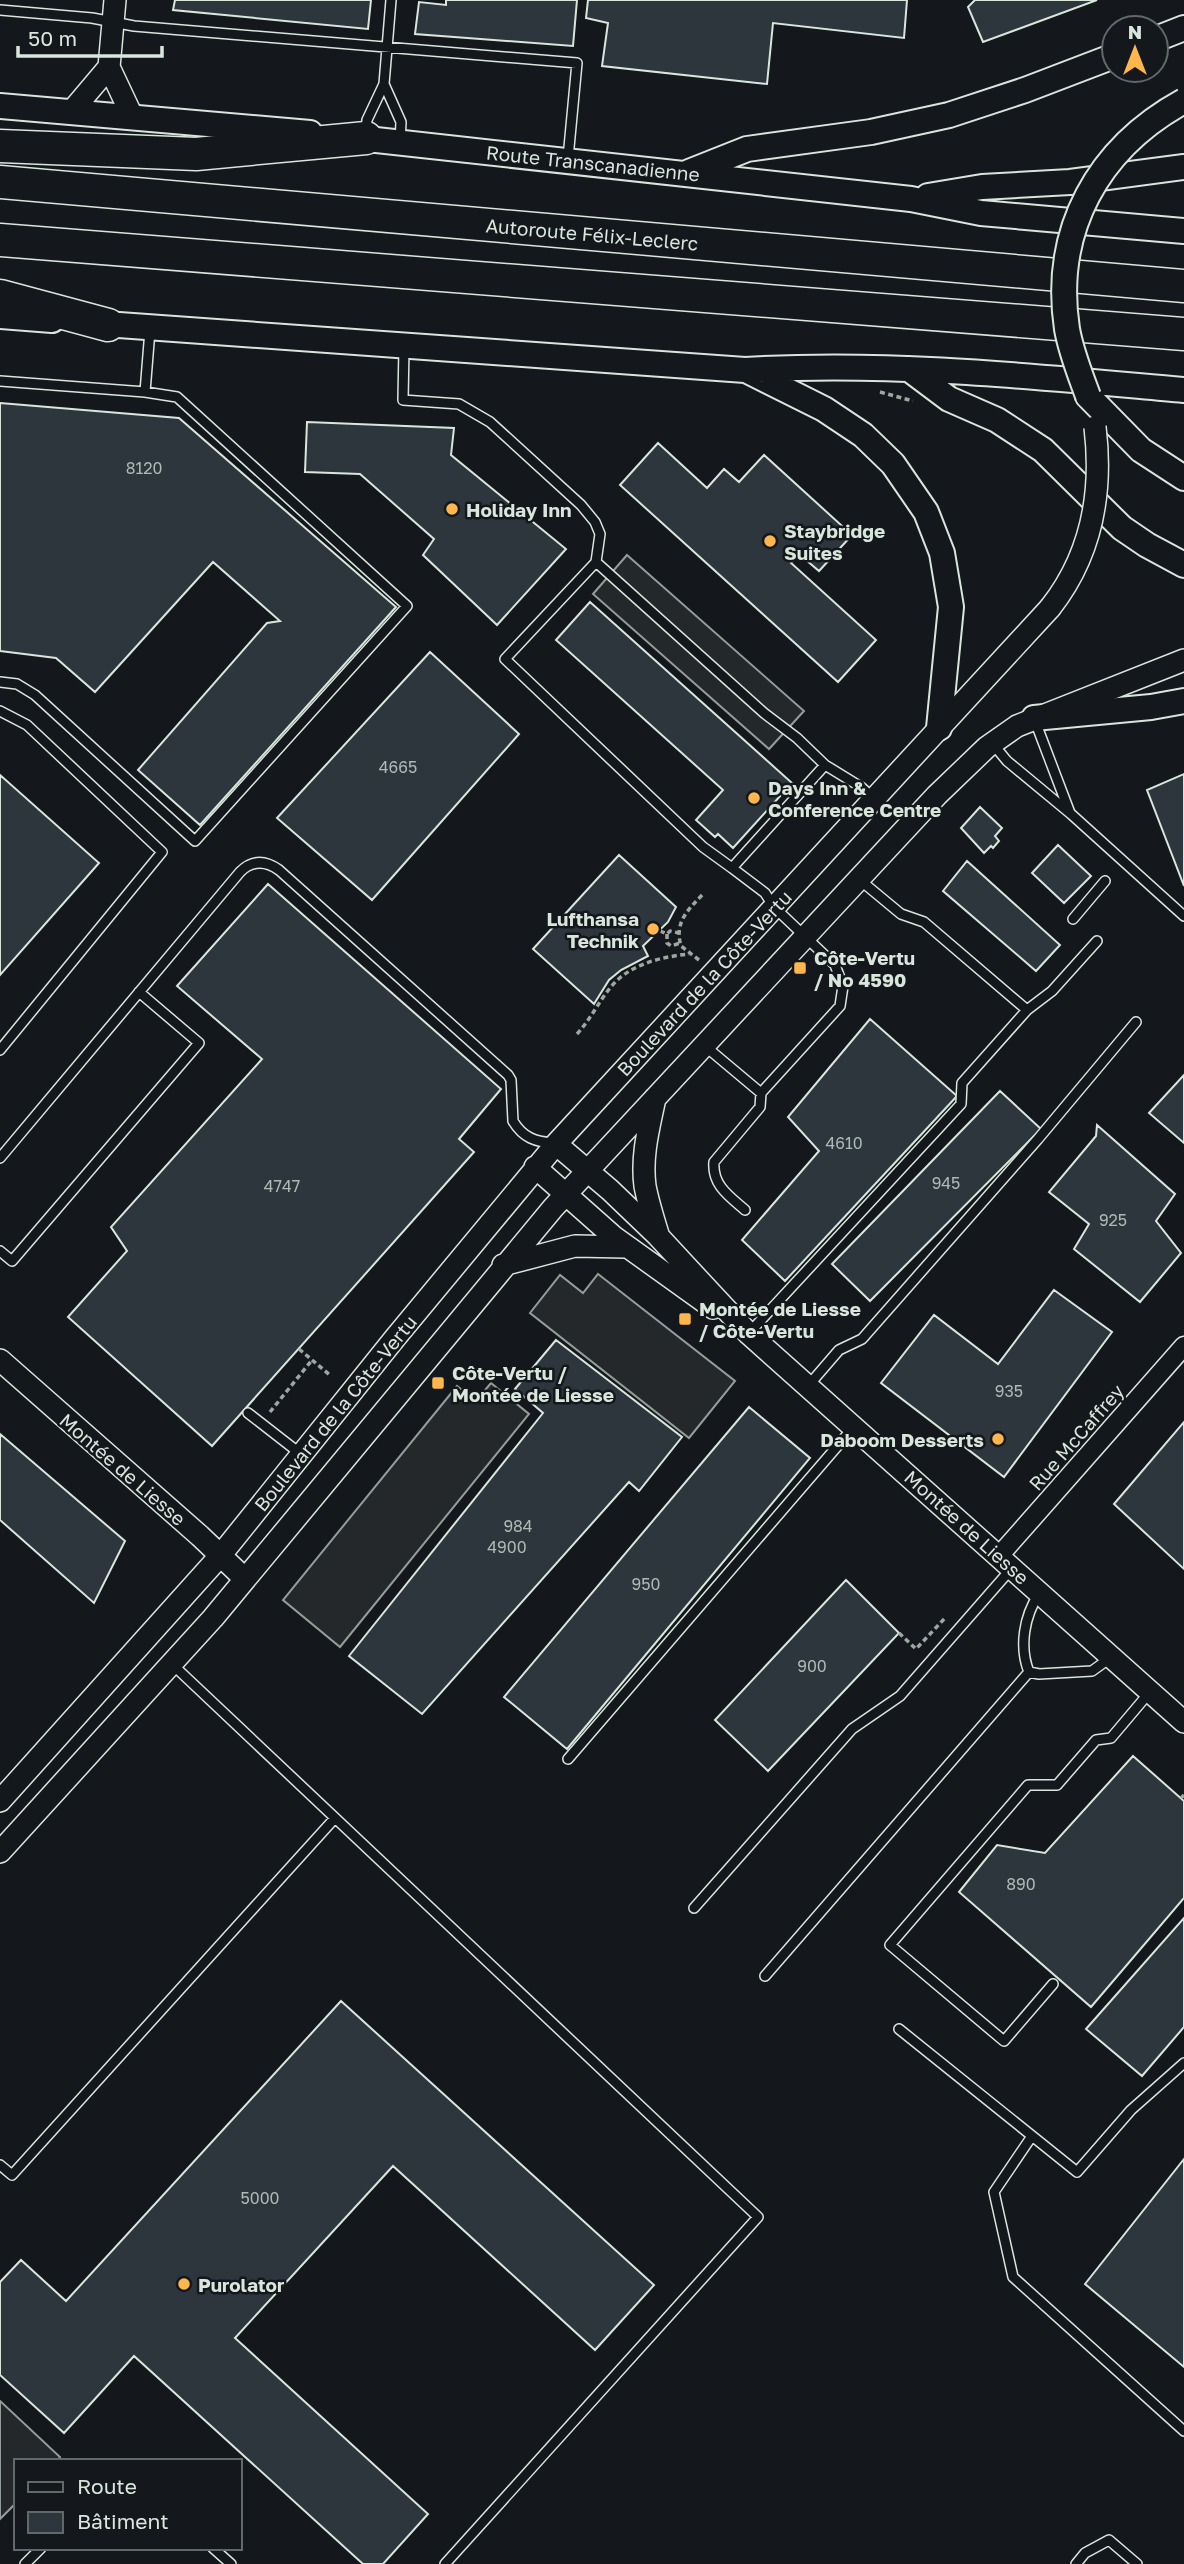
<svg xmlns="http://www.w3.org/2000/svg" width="1184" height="2564" font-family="'Golos Text',sans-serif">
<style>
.parking{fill:#24282b;stroke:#939e99;stroke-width:2}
.building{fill:#2c363c;stroke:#d8e6dc;stroke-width:2}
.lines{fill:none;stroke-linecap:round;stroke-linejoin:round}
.service-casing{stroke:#d8e6dc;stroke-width:12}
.minor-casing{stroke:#d8e6dc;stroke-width:21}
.tertiary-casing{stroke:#d8e6dc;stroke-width:24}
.secondary-casing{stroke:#d8e6dc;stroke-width:28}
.motorway-casing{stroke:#d8e6dc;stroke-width:35}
.path{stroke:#9da8a2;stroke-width:3.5;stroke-dasharray:5 3.5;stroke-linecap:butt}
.service{stroke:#14181c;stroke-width:9}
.minor{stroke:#14181c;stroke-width:18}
.tertiary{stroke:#14181c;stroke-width:21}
.secondary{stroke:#14181c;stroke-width:24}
.motorway{stroke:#14181c;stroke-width:32}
.tertiary-bridge-casing{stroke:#d8e6dc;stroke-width:24;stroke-linecap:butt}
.secondary-bridge-casing{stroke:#d8e6dc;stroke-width:28;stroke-linecap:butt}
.tertiary-bridge{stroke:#14181c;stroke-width:21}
.secondary-bridge{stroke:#14181c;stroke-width:24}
.poi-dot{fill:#ffb74d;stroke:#14181c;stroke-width:2.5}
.labels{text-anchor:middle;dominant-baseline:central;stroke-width:5;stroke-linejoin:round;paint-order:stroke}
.number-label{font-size:16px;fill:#adbab4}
.street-label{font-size:19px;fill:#d8e6dc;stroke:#14181c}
.poi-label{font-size:19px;font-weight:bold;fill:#d8e6dc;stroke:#14181c;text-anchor:start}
</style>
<rect width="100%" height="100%" fill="#14181c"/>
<path class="parking" d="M 627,555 L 804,711 L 769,749 L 593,594 Z
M 598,1274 L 735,1381 L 689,1438 L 530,1313 L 560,1275 L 583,1293 Z
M 491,1383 L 529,1414 L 340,1647 L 283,1600 L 457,1386 L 476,1401 Z
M 0,2401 L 60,2457 L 57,2461 L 16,2461 L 16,2503 L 0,2519 Z"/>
<path class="building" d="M 175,0 L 371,0 L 368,29 L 173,10 Z
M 446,0 L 577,0 L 573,46 L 415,34 L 419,2 L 446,5 Z
M 588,0 L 907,0 L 904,38 L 773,23 L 767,84 L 602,66 L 608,23 L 586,18 Z
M 975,0 L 1097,0 L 983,42 L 968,7 Z
M 0,403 L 179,418 L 396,607 L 200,825 L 138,770 L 267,623 L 280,621 L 213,562 L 95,692 L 56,658 L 0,651 Z
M 307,422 L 454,428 L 451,455 L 566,549 L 497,625 L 423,555 L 434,539 L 360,474 L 305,472 Z
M 658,443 L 707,488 L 724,469 L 739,482 L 764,455 L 852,535 L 819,571 L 799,554 L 791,563 L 876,640 L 838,682 L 620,485 Z
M 590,602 L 792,783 L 733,848 L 718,834 L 715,837 L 696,820 L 723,790 L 556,640 Z
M 430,652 L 519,734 L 372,900 L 277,818 Z
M 1184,774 L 1184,886 L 1147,790 Z
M 0,775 L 99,863 L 0,975 Z
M 980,807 L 1002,828 L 995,836 L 999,841 L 993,848 L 991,846 L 984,853 L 961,828 Z
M 1058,845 L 1091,876 L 1064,903 L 1032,873 Z
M 619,855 L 676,907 L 668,922 L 643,946 L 648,956 L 621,970 L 609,980 L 594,1004 L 533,949 Z
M 967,861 L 1060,945 L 1036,971 L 943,891 Z
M 268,884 L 501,1089 L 459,1139 L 474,1152 L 212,1446 L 68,1317 L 127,1251 L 111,1227 L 262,1059 L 177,986 Z
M 870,1019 L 957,1096 L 785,1281 L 742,1240 L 819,1151 L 788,1117 Z
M 1184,1075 L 1184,1143 L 1149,1113 Z
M 1000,1091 L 1041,1129 L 870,1301 L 832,1264 Z
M 1097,1125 L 1175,1194 L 1156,1221 L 1181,1253 L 1140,1302 L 1074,1249 L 1089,1224 L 1049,1192 L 1096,1136 Z
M 1054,1290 L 1112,1332 L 1004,1477 L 881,1383 L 934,1315 L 998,1364 Z
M 556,1340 L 682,1437 L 639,1491 L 629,1482 L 422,1714 L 349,1656 L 543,1413 L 515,1389 Z
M 749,1407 L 810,1458 L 567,1749 L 504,1697 Z
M 1184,1422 L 1184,1569 L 1114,1504 Z
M 0,1434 L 125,1541 L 94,1603 L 0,1520 Z
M 846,1580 L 899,1633 L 768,1771 L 715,1720 Z
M 1133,1756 L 1184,1801 L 1184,1898 L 1091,2007 L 959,1892 L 997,1845 L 1045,1853 Z
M 1184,1918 L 1184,2027 L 1142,2076 L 1086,2029 Z
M 341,2001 L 654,2285 L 595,2350 L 393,2166 L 235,2338 L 428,2514 L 383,2564 L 363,2564 L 134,2356 L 64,2433 L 0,2375 L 0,2282 L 21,2260 L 66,2301 Z
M 1184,2159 L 1184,2367 L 1085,2284 Z"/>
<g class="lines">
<g class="service-casing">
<path id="service" d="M 0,10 L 92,18 L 134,26 L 577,63 L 568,158
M 384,84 L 401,122 L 400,142
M 366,133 L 367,120 L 384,84 L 391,0
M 404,347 L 403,400 L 459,404 L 490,422 L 581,505 L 595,522 L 600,534 L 596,562 L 764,713 L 797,738 L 825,765
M 0,381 L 145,392 L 177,397 L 407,606 L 195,841 L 35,695 L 17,684 L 0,682
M 145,392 L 150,330
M 596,562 L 505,659 L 703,847 L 732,868
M 0,711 L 27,725 L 162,852 L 0,1050
M 1035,721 L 1070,813
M 993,744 L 1007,761 L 1071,814 L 1184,916
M 860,880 L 901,914 L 924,922 L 1027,1010
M 1073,919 L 1105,881
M 705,1046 L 761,1093 L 840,1006 L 843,986 L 835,965 L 774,907 L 765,893 L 732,868 L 825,765 L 861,787 L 874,799
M 0,1158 L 240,872 C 252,860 265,860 279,870 L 508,1075 L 511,1080 L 513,1121 C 523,1138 536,1142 554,1143
M 745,1210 C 729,1196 712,1185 714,1162 L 760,1107 L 761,1093
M 0,1251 L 12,1261 L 199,1043 L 139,992
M 749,1333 L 961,1104 L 962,1083 L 1027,1010 L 1052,991 L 1097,941
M 808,1386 L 839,1350 L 862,1339 L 1038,1139 L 1136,1022
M 248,1413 L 302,1455
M 1039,1594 C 1024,1616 1019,1647 1029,1672 L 1039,1674 L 1092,1671 L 1110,1658
M 172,1664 L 758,2217 L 445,2564
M 568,1759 L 853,1428
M 694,1908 L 852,1729 L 900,1696 L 1012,1568
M 765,1976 L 1029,1672
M 1053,1984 L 1004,2041 L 890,1945 L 1028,1785 L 1057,1785 L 1096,1740 L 1111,1738 L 1149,1693
M 899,2029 L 1077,2172 L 1131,2110 L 1184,2063
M 1032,2136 L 994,2192 L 1013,2277 L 1184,2431
M 0,2165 L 12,2175 L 335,1818
M 213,2548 L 231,2564
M 25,2564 L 41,2548
M 1076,2564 L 1085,2553 L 1109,2540 L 1137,2564"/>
</g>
<g class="minor-casing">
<path id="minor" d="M 999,1556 L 1184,1346"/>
</g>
<g class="tertiary-casing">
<path id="tertiary" d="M 109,67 L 115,0
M 109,67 L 133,118
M 71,112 L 109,67
M 655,1098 C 649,1127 641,1156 645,1186 C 648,1202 653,1218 658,1234
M 556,1144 L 610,1190 L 658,1236 L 749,1334 L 1184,1722
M 535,1167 L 614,1237 L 713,1308
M 503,1265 L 575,1246 L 626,1247
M 0,1360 L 200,1536 L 245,1579
M 0,1801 L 220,1556 L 395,1338 L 556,1144 L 1050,608
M 0,1852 L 213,1618 L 553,1208 L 937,795 L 987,747 L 1017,726 L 1184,660"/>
</g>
<g class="secondary-casing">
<path id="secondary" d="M 1156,39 L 1184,28
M 0,106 L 310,133
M 349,137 L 911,199 L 981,213 L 1184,231
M 689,172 L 747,149 L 871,132 L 949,115 L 1025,90 L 1114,56
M 928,196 L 982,187 L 1070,182 L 1184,167
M 0,316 L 52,320
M 91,323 L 745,370 C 891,361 1038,377 1184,390
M 909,369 L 949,399 L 997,420 L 1043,450 L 1122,528 L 1147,545 L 1184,565
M 746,370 L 824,409 L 863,435 L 893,464 L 926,512 L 942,553 L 951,607 L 939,728
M 1088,396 L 1141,450 L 1184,478
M 1034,718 L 1151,707 L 1184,701"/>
</g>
<g class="motorway-casing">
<path id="motorway" d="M 0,146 L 196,154 L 366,138
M 0,182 L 1184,286
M 0,240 L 1184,334
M 0,296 L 108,325"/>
</g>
<path class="path" d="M 880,392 L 913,401
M 660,931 L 667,934 L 670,931 L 679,933
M 667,934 L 667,943 L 671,946 L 680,943
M 699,960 L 681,946 C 674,922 688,910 703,894
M 577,1034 C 590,1020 598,1003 610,988 C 629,964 661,957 689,954
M 299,1349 L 331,1376
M 270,1412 L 312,1360
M 899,1633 L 916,1649 L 945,1618
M 1181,1798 L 1184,1795"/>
<use href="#service" class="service"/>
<use href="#minor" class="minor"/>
<use href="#tertiary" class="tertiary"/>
<use href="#secondary" class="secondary"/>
<use href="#motorway" class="motorway"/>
<g class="tertiary-bridge-casing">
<path id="tertiary-bridge" d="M 1050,608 C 1091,556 1103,493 1095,427"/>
</g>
<g class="secondary-bridge-casing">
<path id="secondary-bridge" d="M 1088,396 C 1080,374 1071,352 1067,329 C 1052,230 1098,148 1184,101"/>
</g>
<use href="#tertiary-bridge" class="tertiary-bridge"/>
<use href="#secondary-bridge" class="secondary-bridge"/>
</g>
<g class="poi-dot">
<circle cx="452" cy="509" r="7"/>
<circle cx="770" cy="541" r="7"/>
<circle cx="754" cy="798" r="7"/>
<circle cx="653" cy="929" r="7"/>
<rect x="793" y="961" width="14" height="14" rx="3.5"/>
<rect x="678" y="1312" width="14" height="14" rx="3.5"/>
<rect x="431" y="1376" width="14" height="14" rx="3.5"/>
<circle cx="998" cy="1439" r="7"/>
<circle cx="184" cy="2284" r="7"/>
</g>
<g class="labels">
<g class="number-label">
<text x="144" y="468">8120</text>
<text x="398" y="767">4665</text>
<text x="844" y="1143">4610</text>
<text x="946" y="1183">945</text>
<text x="282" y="1186">4747</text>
<text x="1113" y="1220">925</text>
<text x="1009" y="1391">935</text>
<text x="518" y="1526">984</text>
<text x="507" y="1547">4900</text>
<text x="646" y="1584">950</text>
<text x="812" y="1666">900</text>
<text x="1021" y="1884">890</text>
<text x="260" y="2198">5000</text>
</g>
<g class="street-label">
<text transform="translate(593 163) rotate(6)">Route Transcanadienne</text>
<text transform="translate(592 234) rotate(5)">Autoroute Félix-Leclerc</text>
<text transform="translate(704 983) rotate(-47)">Boulevard de la Côte-Vertu</text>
<text transform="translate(335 1413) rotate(-51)">Boulevard de la Côte-Vertu</text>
<text transform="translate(1076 1437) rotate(-49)">Rue McCaffrey</text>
<text transform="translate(123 1469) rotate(41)">Montée de Liesse</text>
<text transform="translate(967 1527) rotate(42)">Montée de Liesse</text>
</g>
<g class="poi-label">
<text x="466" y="509">Holiday Inn</text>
<text x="784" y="530">Staybridge<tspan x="784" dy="22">Suites</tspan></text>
<text x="768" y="787">Days Inn &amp;<tspan x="768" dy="22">Conference Centre</tspan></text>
<text x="639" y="918" text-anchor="end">Lufthansa<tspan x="639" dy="22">Technik</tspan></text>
<text x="814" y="957">Côte-Vertu<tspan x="814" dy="22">/ No 4590</tspan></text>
<text x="699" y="1308">Montée de Liesse<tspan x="699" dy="22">/ Côte-Vertu</tspan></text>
<text x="452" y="1372">Côte-Vertu /<tspan x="452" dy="22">Montée de Liesse</tspan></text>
<text x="984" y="1439" text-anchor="end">Daboom Desserts</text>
<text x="198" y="2284">Purolator</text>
</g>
</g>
<rect x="14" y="2459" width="228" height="91" fill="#14181c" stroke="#626a69" stroke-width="2"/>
<rect x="28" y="2482" width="35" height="10" fill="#14181c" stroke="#626a69" stroke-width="2"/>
<text x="77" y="2494" font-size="21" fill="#d8e6dc">Route</text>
<rect x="28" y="2512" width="35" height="21" fill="#2c363c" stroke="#626a69" stroke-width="2"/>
<text x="77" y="2529" font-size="21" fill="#d8e6dc">Bâtiment</text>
<g transform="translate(1135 49)"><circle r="33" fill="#14181c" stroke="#626a69" stroke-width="2"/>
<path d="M0-5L12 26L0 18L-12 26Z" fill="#ffb74d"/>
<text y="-10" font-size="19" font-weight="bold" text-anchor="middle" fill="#d8e6dc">N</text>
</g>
<path d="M18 46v10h144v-10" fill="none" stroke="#d8e6dc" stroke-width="3.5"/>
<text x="28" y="46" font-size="21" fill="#d8e6dc" stroke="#14181c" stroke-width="5" paint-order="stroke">50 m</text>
</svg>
